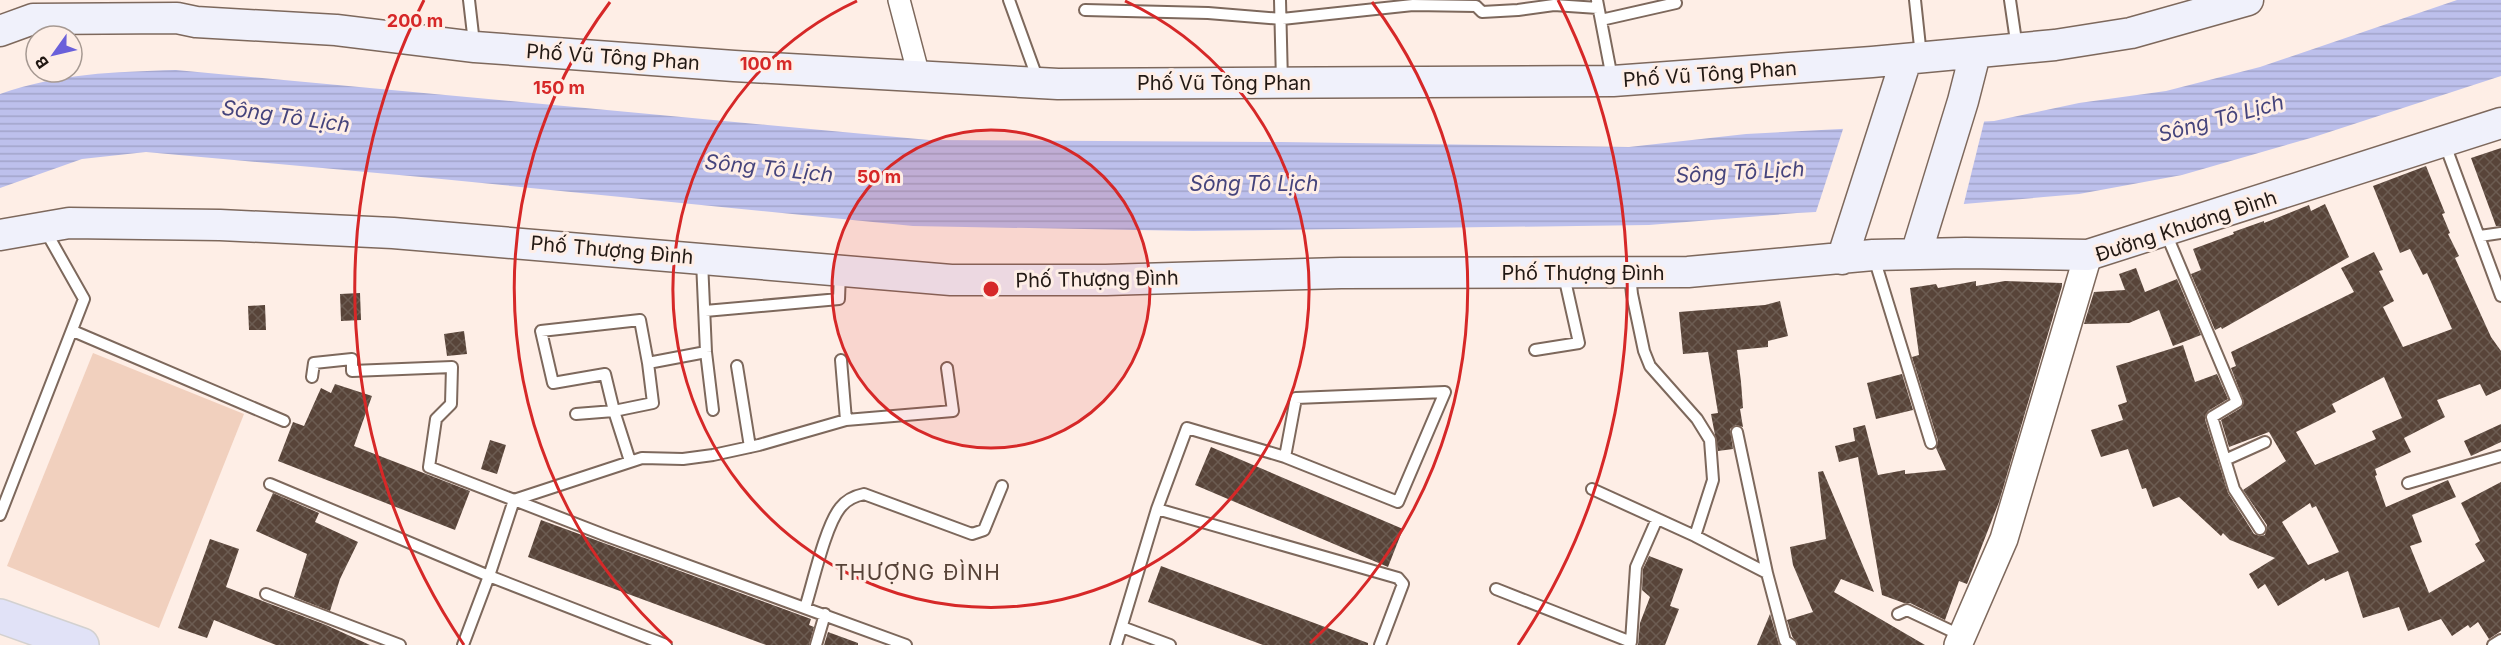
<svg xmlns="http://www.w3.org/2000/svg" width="2501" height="645" font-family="Inter,sans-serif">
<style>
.grass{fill:#f1d0be}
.water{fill:url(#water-rules)}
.pier{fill:#feeee6}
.building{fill:url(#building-cross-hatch);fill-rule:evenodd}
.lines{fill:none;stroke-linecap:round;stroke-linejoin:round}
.service-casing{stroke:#7d685c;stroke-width:14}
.minor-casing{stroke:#7d685c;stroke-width:24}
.tertiary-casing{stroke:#7d685c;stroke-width:30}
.secondary-casing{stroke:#7d685c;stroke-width:33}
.primary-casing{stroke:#d3d1d0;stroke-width:36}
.service{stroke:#fff;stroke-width:10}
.minor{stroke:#fff;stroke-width:21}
.tertiary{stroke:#fff;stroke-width:27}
.secondary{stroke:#f0f1fb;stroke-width:30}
.primary{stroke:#e1e2f7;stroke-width:33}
.ring{fill:none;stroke:#d62828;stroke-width:3}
.labels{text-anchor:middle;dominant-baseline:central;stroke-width:6;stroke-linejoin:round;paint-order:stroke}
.street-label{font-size:20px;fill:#221914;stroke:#feeee6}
.water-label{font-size:21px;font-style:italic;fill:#45447c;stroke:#feeee6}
.neighbourhood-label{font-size:21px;letter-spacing:1.5px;fill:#574338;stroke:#feeee6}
.centre{fill:#d62828;stroke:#feeee6;stroke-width:3}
.ring-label{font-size:18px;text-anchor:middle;font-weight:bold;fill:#d62828;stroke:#feeee6;stroke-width:6;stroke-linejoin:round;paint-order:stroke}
</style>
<defs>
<pattern id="water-rules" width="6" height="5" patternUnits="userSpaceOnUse" patternTransform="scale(1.5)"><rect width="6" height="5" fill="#bdc0ec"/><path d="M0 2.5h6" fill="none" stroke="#a2a4ca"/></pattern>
<pattern id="building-cross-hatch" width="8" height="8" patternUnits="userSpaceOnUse" patternTransform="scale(1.5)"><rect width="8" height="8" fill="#584439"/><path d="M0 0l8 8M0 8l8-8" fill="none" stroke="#6c5c52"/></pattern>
</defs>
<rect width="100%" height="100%" fill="#feeee6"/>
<path class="grass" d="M 93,353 L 244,414 L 159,628 L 7,566 Z"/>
<path class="water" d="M 2457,0 L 2501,0 L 2501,76 L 2314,137 L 2182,175 L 2079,194 L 1964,204 L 1797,213 L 1649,225 L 1193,231 L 913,226 L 421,177 L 146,152 L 82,159 L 0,188 L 0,94 C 60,73 113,72 176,70 L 929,140 L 1281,142 L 1629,147 L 1746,134 L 1994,121 L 2079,103 L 2166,91 L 2260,67 Z"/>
<path class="pier" d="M 1985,118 L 1963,207 L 1815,215 L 1844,126 Z"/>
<path class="building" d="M 2501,148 L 2501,226 L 2496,226 L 2471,158 Z
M 2426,166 L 2445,213 L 2442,214 L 2450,233 L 2448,234 L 2459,256 L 2455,258 L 2491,337 L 2501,351 L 2501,389 L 2486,396 L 2480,384 L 2437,400 L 2445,417 L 2404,438 L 2411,452 L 2375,469 L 2377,475 L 2375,476 L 2386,507 L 2448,480 L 2456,497 L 2412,515 L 2422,542 L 2410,546 L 2429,593 L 2485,561 L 2475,544 L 2480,541 L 2461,503 L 2501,482 L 2501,631 L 2489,639 L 2478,622 L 2470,628 L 2468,625 L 2452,636 L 2441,619 L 2408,631 L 2399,607 L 2363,618 L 2348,571 L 2325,581 L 2324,578 L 2278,606 L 2265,584 L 2258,589 L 2249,574 L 2275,558 L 2230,540 L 2223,533 L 2221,536 L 2179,497 L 2153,507 L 2146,488 L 2142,489 L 2128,449 L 2101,457 L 2091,430 L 2123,420 L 2118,405 L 2127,402 L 2116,366 L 2183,345 L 2195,382 L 2217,374 L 2228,399 L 2208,411 L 2205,419 L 2228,493 L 2254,534 L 2260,536 L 2265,535 L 2267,525 L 2243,490 L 2286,461 L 2269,432 L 2229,447 L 2221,420 L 2241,408 L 2244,402 L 2231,368 L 2236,366 L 2231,352 L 2354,292 L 2341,268 L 2374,252 L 2383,270 L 2379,271 L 2394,301 L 2383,307 L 2403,347 L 2452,329 L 2427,273 L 2423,275 L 2410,249 L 2400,253 L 2373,186 ZM 2384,377 L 2402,418 L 2372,431 L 2376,439 L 2315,465 L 2296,432 L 2336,412 L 2332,404 ZM 2310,503 L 2312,508 L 2316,506 L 2339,552 L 2308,565 L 2282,522 Z
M 2325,204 L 2349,257 L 2222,329 L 2221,327 L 2215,330 L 2191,274 L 2201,270 L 2193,249 L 2234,234 L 2233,232 L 2264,221 L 2264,223 L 2309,205 L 2311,211 Z
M 2136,268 L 2145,292 L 2177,279 L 2201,335 L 2173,346 L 2159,310 L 2129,323 L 2084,324 L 2094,292 L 2125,290 L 2119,274 Z
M 1976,281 L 1976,286 L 2005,281 L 2062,283 L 2062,286 L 1999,502 L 1967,584 L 1959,581 L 1945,620 L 1910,603 L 1904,603 L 1882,595 L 1858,457 L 1839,462 L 1835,446 L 1855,441 L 1853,428 L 1865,425 L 1878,475 L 1905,470 L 1905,474 L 1946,470 L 1936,448 L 1938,441 L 1912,357 L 1919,355 L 1910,288 L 1936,284 L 1938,288 Z
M 360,293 L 361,320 L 341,321 L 340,294 Z
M 1780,301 L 1788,336 L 1768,341 L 1768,347 L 1737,350 L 1741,382 L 1743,408 L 1740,409 L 1743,427 L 1736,425 L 1730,429 L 1733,449 L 1718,451 L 1711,414 L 1718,413 L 1708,352 L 1683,354 L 1679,312 L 1765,305 Z
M 265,305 L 266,330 L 249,330 L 248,306 Z
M 464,331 L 467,354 L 447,356 L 444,334 Z
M 1902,374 L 1913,410 L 1876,419 L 1867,383 Z
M 335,384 L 372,396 L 354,446 L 470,491 L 455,530 L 278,461 L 293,422 L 304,426 L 321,388 L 331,393 Z
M 2501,424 L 2501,442 L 2471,456 L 2464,441 Z
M 490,440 L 506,445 L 497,474 L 481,469 Z
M 1211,447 L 1403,529 L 1388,567 L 1195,485 Z
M 1823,471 L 1874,592 L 1841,579 L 1834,592 L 1925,645 L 1798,645 L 1792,636 L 1787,620 L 1813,612 L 1793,565 L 1790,547 L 1826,539 L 1818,472 Z
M 273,493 L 319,513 L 315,522 L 358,542 L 340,579 L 330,611 L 294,597 L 307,554 L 256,531 Z
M 541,520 L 811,619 L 809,625 L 814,627 L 809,645 L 766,645 L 528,557 Z
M 210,539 L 239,549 L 226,587 L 326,625 L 370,645 L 276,645 L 214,620 L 207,638 L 178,628 Z
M 1649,556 L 1683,569 L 1670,606 L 1679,609 L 1665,645 L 1638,645 L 1640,623 L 1650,597 L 1642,590 L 1643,569 Z
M 1161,566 L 1368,643 L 1368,645 L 1263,645 L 1148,602 Z
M 1770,614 L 1779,645 L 1757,645 Z
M 828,632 L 858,643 L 858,645 L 824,645 Z"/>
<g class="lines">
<g class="service-casing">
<path id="service" d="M 469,0 L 474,43
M 1009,0 L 1038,80
M 1280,0 L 1282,82
M 1597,0 L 1612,78
M 1915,0 L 1921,56
M 2010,0 L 2017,48
M 1085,10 L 1208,13 L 1282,19 L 1413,5 L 1476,6 L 1482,12 L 1518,10 L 1554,5 L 1598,8
M 1601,20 L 1676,3
M 2444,142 L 2501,296
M 2165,231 L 2237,402 L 2212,417 L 2234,489 L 2260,529
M 2480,236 L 2501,233
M 1874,258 L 1931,443
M 702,261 L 706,352 L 713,410
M 1630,275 L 1632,294 L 1644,351 L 1650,366 L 1697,419 L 1710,440 L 1713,480 L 1695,536
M 705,311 L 839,299 L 840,272
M 73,331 L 284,421
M 1535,350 L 1579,343 L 1564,276
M 841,360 L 846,420
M 648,363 L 640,320 L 541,331 L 553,383 L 605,374 L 614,411 L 653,403 L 648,363 L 706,352
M 737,366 L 750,447
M 312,377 L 314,363 L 352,359 L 352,371 L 452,367 L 451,404 L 436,419 L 429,467 L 607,536 L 906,645
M 576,414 L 614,411 L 630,461
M 1737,432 L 1767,573
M 2225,460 L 2265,442
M 2408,483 L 2501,456
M 270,484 L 489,576 L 666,645
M 1592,489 L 1695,536 L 1767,573 L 1785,641 L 1791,645
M 514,500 L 642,458 L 683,459 L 713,455 L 759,445 L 846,420 L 953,411 L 947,368
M 1157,509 L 1398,578 L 1403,584 L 1380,645
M 0,515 L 84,299 L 49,237 L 47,230
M 1496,589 L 1631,642 L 1630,645
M 266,594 L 400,645
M 805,608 C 813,583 825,527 840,508 C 846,500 854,496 864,494 L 972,534 L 984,530 L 1002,486
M 1898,614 L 1907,610 L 1962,636
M 1122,627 L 1170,645
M 1631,642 L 1636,567 L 1657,519
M 463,645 L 489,576 L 514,500
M 816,645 L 825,614
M 1116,645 L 1157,509 L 1187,428 L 1285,457 L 1398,502 L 1445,392 L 1296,398 L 1285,457
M 2493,645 L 2501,640"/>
</g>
<g class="minor-casing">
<path id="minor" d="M 899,0 L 919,76"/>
</g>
<g class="tertiary-casing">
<path id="tertiary" d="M 1958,645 L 2004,539 L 2088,255"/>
</g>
<g class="secondary-casing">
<path id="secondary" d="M 0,31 L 33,19 L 177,18 L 196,22 L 336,30 L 475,47 L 734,66 L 1058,84 L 1613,81 L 1872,62 L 2055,45 L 2131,33 L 2248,0
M 0,235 L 69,223 L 220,225 L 393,233 L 951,280 L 1106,280 L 1341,273 L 1688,272 L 1873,255 L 1965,253 L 2088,255 L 2501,123
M 1916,254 L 1963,101 L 1975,54
M 1842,259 L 1906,60"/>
</g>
<g class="primary-casing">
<path id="primary" d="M 0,616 L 82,645"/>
</g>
<use href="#service" class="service"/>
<use href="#minor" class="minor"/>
<use href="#tertiary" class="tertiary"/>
<use href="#secondary" class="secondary"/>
<use href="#primary" class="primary"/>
</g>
<circle cx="991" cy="289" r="159" fill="#d62828" fill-opacity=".12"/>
<g class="ring">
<circle cx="991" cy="289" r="159"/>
<path d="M1125 1A318 318 0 1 1 857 1"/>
<path d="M672 643A477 477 0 0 1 610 2M1372 2A477 477 0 0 1 1310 643"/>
<path d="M464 645A636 636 0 0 1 424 0M1558 0A636 636 0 0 1 1518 645"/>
</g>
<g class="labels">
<g class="street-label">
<text transform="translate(613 57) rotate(4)">Phố Vũ Tông Phan</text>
<text transform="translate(1710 74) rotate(-4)">Phố Vũ Tông Phan</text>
<text x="1224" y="83">Phố Vũ Tông Phan</text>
<text transform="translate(2186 226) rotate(-18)">Đường Khương Đình</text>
<text transform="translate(612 250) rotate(5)">Phố Thượng Đình</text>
<text x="1583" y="273">Phố Thượng Đình</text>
<text transform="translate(1097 279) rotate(-1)">Phố Thượng Đình</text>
</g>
<g class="water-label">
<text transform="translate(286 116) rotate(8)">Sông Tô Lịch</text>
<text transform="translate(2221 118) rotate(-15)">Sông Tô Lịch</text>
<text transform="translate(769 168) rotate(6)">Sông Tô Lịch</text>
<text transform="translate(1740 172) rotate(-3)">Sông Tô Lịch</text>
<text x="1254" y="183">Sông Tô Lịch</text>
</g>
<g class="neighbourhood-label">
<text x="918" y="572">THƯỢNG ĐÌNH</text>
</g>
</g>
<circle cx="991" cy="289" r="9" class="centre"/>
<g class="ring-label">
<text x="415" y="27">200 m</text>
<text x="766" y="70">100 m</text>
<text x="559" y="94">150 m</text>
<text x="879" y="183">50 m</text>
</g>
<g transform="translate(54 54) rotate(236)"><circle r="28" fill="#feeee6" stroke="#a69992" stroke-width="1.5"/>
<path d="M0-4.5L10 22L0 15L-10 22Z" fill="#6a60da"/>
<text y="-9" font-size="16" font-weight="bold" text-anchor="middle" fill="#221914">B</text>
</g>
</svg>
